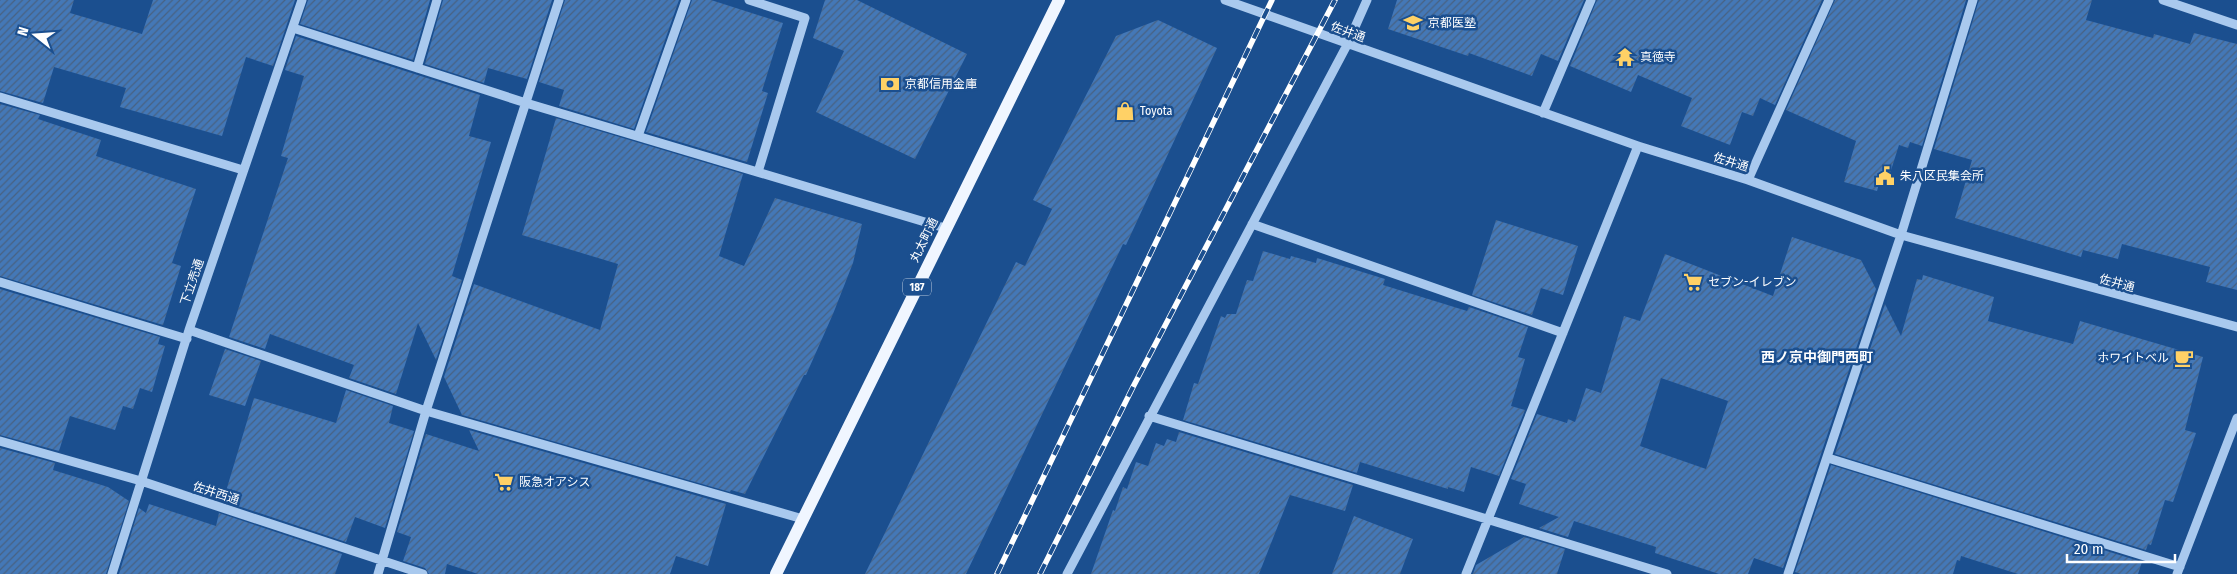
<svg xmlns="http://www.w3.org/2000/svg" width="2237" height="574" font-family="'Fira Sans Condensed','Noto Sans JP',sans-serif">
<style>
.building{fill:url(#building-hatch);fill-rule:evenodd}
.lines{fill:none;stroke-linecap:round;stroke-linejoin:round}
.minor{stroke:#a9c9ee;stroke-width:9}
.major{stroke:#f0f6ff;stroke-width:12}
.rail-casing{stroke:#fff;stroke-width:5.5}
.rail{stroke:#1b4f8f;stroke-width:4;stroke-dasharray:11;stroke-linecap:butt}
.labels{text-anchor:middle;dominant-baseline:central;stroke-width:5;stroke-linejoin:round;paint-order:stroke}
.shield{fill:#1b4f8f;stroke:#bbcadd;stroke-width:1}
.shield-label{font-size:11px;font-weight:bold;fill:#fff}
.poi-label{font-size:12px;fill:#fff;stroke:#1b4f8f;text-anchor:start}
.street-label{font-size:12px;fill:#fff;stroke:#1b4f8f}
.neighbourhood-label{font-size:14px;font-weight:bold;fill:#fff;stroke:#1b4f8f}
</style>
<defs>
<pattern id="building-hatch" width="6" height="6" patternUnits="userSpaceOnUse" patternTransform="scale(1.25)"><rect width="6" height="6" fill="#4478b7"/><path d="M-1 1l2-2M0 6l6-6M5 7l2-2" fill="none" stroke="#486282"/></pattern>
</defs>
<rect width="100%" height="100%" fill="#1b4f8f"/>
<path class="building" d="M 0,0 L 74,0 L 70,13 L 142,34 L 153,0 L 295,0 L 273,66 L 246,57 L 222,136 L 120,107 L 126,88 L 54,67 L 43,103 L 0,91 Z
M 308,0 L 430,0 L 413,60 L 300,24 Z
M 443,0 L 552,0 L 527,79 L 488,68 L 484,83 L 425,64 Z
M 565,0 L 679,0 L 634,129 L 559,106 L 564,90 L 539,82 Z
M 692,0 L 711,0 L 783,23 L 762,91 L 768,93 L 747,162 L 646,132 Z
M 825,0 L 857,0 L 967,54 L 915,159 L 816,112 L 844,51 L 813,38 Z
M 1397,0 L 1584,0 L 1558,61 L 1541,54 L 1532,76 L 1469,53 L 1468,56 L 1388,29 Z
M 1597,0 L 1822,0 L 1775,105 L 1760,98 L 1753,116 L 1742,112 L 1730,145 L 1681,126 L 1692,98 L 1638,75 L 1631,92 L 1570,66 Z
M 1835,0 L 1966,0 L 1922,146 L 1910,142 L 1908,148 L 1899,145 L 1886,186 L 1879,184 L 1877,191 L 1844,182 L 1856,141 L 1786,110 Z
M 1979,0 L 2092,0 L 2086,20 L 2153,38 L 2154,34 L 2190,44 L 2194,33 L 2237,44 L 2237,290 L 2206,282 L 2210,267 L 2122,244 L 2118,259 L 2083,250 L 2081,257 L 1955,218 L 1972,160 L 1934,149 Z
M 1158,20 L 1217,48 L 1126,245 L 1123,244 L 966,574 L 865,574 L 1016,262 L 1025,266 L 1052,209 L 1033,200 L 1116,36 Z
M 296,36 L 480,95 L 469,136 L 491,142 L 452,276 L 462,280 L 436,360 L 418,323 L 396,394 L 349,378 L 354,365 L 270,334 L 265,349 L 229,337 L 288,158 L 281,156 L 304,76 L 285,70 Z
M 0,104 L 40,115 L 38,119 L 101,140 L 96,156 L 196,189 L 172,263 L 181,266 L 163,325 L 0,276 Z
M 556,118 L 743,174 L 719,256 L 744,266 L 775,198 L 862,224 L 853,263 L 833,314 L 806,375 L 804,375 L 745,494 L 731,490 L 730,492 L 462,415 L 444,377 L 474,284 L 600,330 L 618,264 L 522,235 Z
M 1496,220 L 1578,246 L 1563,295 L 1541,288 L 1532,315 L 1472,295 Z
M 1792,237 L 1861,260 L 1876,289 L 1783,568 L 1754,558 L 1748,574 L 1719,574 L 1655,553 L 1656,547 L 1574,521 L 1568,537 L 1539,528 L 1559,517 L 1519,504 L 1526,484 L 1511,479 L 1537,414 L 1567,423 L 1568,419 L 1575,422 L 1586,388 L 1601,393 L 1624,316 L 1640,321 L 1665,254 L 1773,296 ZM 1661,378 L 1728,401 L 1706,469 L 1640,446 Z
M 1263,251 L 1290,259 L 1291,256 L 1316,263 L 1317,258 L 1385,279 L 1383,285 L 1467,311 L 1469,307 L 1528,327 L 1518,357 L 1525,359 L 1511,406 L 1525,410 L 1499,476 L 1471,467 L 1464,492 L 1448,487 L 1448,489 L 1360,462 L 1357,473 L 1183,420 L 1194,383 L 1198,384 L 1221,316 L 1225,318 L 1227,314 L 1236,314 L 1247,280 L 1253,281 Z
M 1923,275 L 1994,297 L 1988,321 L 2073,344 L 2080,321 L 2203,357 L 2185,430 L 2196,433 L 2173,502 L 2165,500 L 2151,545 L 2148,544 L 2146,550 L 1835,454 L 1885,304 L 1901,336 L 1917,279 L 1922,280 Z
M 0,289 L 160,337 L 158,344 L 165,346 L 152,392 L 140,388 L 133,409 L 123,406 L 115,430 L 70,416 L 59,451 L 0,435 Z
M 225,349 L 261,361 L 245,406 L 209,395 Z
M 346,390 L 393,406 L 389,423 L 414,431 L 385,528 L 355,517 L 346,542 L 223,501 L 254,398 L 336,423 Z
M 469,430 L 726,504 L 708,566 L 676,556 L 670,574 L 478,574 L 447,564 L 445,574 L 429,574 L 425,568 L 403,561 L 411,537 L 397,532 L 426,434 L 479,451 Z
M 1179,432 L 1353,485 L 1345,511 L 1290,495 L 1259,574 L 1091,574 L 1113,510 L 1115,511 L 1123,487 L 1127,489 L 1136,462 L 1148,466 L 1156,443 L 1164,446 L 1167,439 L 1176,442 Z
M 0,448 L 55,463 L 53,470 L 108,487 L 129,501 L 106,574 L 0,574 Z
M 1831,465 L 2142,562 L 2138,574 L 2018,574 L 1961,556 L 1960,561 L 1957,560 L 1953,574 L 1801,574 L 1795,572 Z
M 149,504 L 216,526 L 219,513 L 342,554 L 335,574 L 119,574 L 139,508 L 146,513 Z
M 1354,516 L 1413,539 L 1400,574 L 1332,574 Z
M 1524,537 L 1565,549 L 1557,574 L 1473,574 L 1476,565 Z"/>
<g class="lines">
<path class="minor" d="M 749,0 L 805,18 L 758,172
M 1225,0 L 1638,146 L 1748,180 L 1901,235 L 2237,327
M 2163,0 L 2237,25
M 293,28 L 526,103 L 945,228
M 417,68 L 437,0
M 0,97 L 243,170
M 1543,113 L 1591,0
M 638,136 L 686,0
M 1748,180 L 1829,0
M 1252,224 L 1563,333
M 0,282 L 187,339
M 189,330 L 426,411 L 803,519
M 1149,416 L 1667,574
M 0,441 L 141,481 L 423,574
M 1828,458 L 2180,567
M 112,574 L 189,330 L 302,0
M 378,574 L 426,411 L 559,0
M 1067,574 L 1347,45 L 1367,0
M 1466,574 L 1638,146
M 1788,574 L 1901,235 L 1973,0
M 2177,574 L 2237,418"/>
<path class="major" d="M 776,574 L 1059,0"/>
<g class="rail-casing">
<path id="rail" d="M 997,574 L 1272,0
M 1040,574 L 1133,387 L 1335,0"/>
</g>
<use href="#rail" class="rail"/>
</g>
<defs>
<g id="university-bare" transform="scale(1.5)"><path d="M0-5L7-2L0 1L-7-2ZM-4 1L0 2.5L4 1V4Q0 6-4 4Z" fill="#ffd166" stroke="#1b4f8f" stroke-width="2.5" paint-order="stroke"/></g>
<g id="temple-bare" transform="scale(1.5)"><path d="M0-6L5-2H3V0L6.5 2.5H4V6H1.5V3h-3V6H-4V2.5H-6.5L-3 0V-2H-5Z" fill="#ffd166" stroke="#1b4f8f" stroke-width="2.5" paint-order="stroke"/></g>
<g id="bank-bare" transform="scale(1.5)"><path d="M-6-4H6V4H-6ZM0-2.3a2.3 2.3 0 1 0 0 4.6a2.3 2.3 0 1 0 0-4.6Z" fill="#ffd166" stroke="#1b4f8f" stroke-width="2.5" paint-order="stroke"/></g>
<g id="shop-bare" transform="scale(1.5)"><path d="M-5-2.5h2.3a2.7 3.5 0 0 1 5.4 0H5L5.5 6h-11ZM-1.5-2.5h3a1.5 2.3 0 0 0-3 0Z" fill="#ffd166" stroke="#1b4f8f" stroke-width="2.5" paint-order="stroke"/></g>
<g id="civic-bare" transform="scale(1.5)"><path d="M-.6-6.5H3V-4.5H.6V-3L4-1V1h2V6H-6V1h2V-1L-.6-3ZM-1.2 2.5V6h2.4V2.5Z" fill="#ffd166" stroke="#1b4f8f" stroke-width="2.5" paint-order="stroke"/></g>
<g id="supermarket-bare" transform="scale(1.5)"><path d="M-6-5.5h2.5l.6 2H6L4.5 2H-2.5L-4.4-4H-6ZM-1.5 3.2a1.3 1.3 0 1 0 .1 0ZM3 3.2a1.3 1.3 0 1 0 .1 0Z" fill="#ffd166" stroke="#1b4f8f" stroke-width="2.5" paint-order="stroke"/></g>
<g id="cafe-bare" transform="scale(1.5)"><path d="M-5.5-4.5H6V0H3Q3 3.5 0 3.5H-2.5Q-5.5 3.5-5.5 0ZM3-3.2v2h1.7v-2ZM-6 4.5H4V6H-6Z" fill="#ffd166" stroke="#1b4f8f" stroke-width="2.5" paint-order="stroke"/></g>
</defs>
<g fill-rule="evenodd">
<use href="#university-bare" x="1413" y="23"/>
<use href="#temple-bare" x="1625" y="57"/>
<use href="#bank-bare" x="890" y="84"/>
<use href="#shop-bare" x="1125" y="111"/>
<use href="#civic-bare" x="1885" y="176"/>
<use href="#supermarket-bare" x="1693" y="282"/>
<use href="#cafe-bare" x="2184" y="358"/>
<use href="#supermarket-bare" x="504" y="482"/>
</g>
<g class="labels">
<rect class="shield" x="903" y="278.5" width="28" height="17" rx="4"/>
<g class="shield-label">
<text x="917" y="287">187</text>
</g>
<g class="poi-label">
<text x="1428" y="23">京都医塾</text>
<text x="1640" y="57">真徳寺</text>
<text x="905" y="84">京都信用金庫</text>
<text x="1140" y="111">Toyota</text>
<text x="1900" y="176">朱八区民集会所</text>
<text x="1708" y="282">セブン-イレブン</text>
<text x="2169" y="358" text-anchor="end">ホワイトベル</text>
<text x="519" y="482">阪急オアシス</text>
</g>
<g class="street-label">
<text transform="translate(1348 32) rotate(20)">佐井通</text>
<text transform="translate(1731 162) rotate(17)">佐井通</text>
<text transform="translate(924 240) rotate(-64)">丸太町通</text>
<text transform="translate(192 282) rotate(-71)">下立売通</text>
<text transform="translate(2117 283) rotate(15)">佐井通</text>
<text transform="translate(216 493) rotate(18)">佐井西通</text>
</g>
<g class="neighbourhood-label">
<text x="1817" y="357">西ノ京中御門西町</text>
</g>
</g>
<g transform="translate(35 35) rotate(287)" stroke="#1b4f8f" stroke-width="4" paint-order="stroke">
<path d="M0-4L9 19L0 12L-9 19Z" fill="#ffffff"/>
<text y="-8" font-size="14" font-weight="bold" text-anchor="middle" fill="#ffffff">N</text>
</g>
<path d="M2067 554v8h108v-8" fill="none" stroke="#ffffff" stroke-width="2.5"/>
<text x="2074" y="554" font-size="15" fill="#ffffff" stroke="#1b4f8f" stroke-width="4" paint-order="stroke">20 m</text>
</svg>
